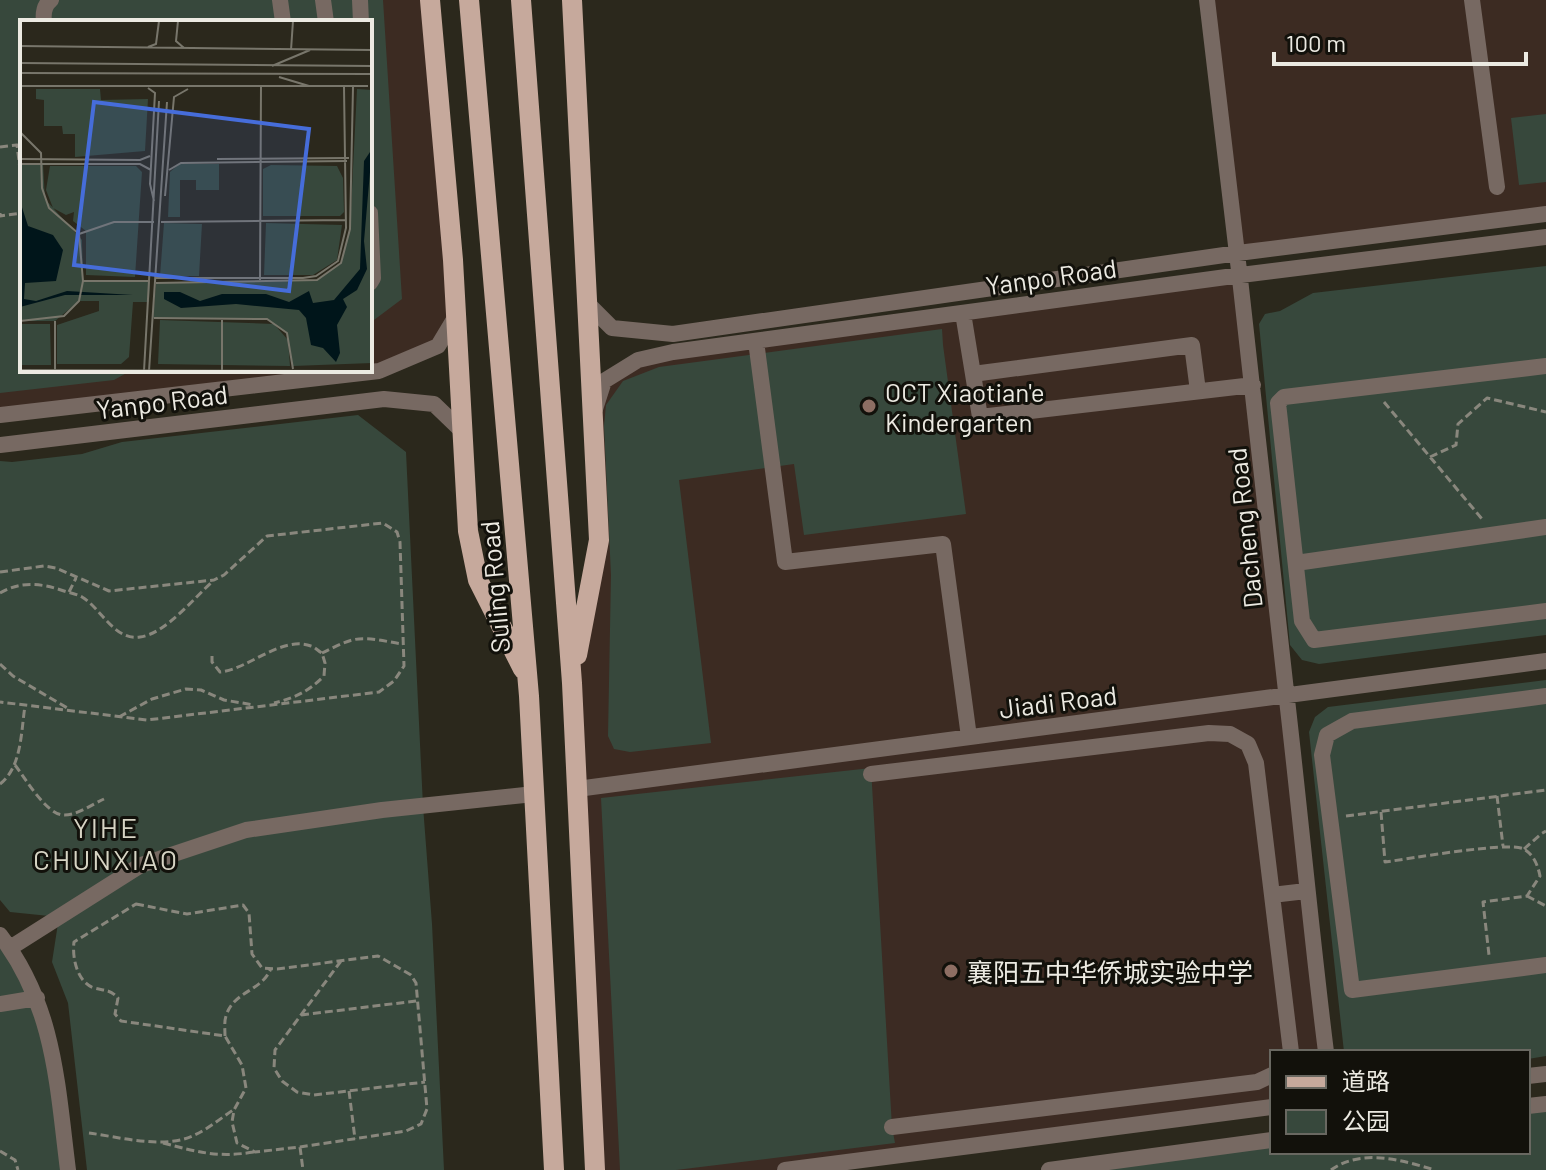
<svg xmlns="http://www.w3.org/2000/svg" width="1546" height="1170" font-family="Barlow,'Noto Sans SC',sans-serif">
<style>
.commercial{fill:#3c2b22;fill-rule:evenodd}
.education{fill:#3c2b23}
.green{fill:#37483c}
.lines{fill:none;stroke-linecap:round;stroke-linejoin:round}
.path{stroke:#89877d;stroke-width:3;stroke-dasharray:8 4;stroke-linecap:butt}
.minor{stroke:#776962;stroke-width:16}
.major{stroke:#c6a99c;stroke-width:20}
.education-dot{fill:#8d6e63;stroke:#12110b;stroke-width:3}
.labels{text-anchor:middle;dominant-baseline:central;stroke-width:6;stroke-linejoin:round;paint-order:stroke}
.street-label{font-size:26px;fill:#eceae2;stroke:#12110b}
.poi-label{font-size:26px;fill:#eceae2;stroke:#12110b;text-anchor:start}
.neighbourhood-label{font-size:28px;letter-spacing:2px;fill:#d7d4c4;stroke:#12110b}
.inset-road{fill:none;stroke:#78766b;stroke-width:2}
.view{fill:#466dda;fill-opacity:0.15;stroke:#466dda;stroke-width:4}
.inset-edge{fill:none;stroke:#eceae2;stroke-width:4}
</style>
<rect width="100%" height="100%" fill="#2b281c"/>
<path class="commercial" d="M 0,0 L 430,0 L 456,316 L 438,346 L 379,371 L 0,415 ZM 22,22 L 370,22 L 370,370 L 22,370 Z
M 1207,0 L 1546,0 L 1546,214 L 1238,253 Z
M 1241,275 L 1287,696 L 577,789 L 572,683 L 599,540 L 593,414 L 604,381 L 638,360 Z"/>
<path class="education" d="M 1287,696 L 1326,1052 L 1272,1052 L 1272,1107 L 785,1170 L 595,1170 L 577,789 Z"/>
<path class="green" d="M 0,0 L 383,0 L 402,299 L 370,323 L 370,22 L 22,22 L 22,370 L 132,370 L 114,380 L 0,393 Z
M 1546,114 L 1546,182 L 1519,185 L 1511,118 Z
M 1546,266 L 1546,635 L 1319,664 L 1302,660 L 1290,645 L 1259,324 L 1265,314 L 1280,311 L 1313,293 Z
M 942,329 L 943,345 L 966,514 L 804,535 L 794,464 L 679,480 L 711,743 L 630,752 L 614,749 L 608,736 L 611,575 L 604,426 L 606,405 L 623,381 L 659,367 Z
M 358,415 L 406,452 L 423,806 L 432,924 L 444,1170 L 87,1170 L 68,1003 L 52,962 L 59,917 L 10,912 L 0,900 L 0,461 L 12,462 L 82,454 L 122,442 Z
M 1546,680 L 1546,1056 L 1528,1059 L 1528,1052 L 1344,1052 L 1309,732 L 1315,717 L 1328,707 Z
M 871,768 L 892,1127 L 895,1143 L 676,1170 L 620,1170 L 601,798 Z
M 0,935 L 34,991 L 68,1170 L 0,1170 Z
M 1546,1104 L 1546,1170 L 1048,1170 L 1272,1140 L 1272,1152 L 1528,1152 L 1528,1106 Z"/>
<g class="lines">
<path class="path" d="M 0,147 L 17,145 L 22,185
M 0,213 L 0,216 L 22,213
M 1384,402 L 1482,519
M 1430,457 L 1456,445 L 1458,424 L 1487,398 L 1546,412
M 0,572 L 44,566 L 56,568 L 109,591 L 214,580 L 224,575 L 267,536 L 383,523 L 397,532 L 400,542 L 404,666 L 394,681 L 379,692 L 147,720 L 0,702
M 69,592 L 76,578
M 0,593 C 21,581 41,583 64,591 C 70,593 77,594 82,597 C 101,608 114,641 140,637 C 165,634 194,598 212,582
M 322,653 C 331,649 341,643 352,640 C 369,636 386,642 403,644
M 212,656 L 212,662 L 220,672 C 247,670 282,635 311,646 C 315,647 318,651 322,653 L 325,663 L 324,676 C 309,691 295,698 274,703
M 0,664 L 13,676 L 69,709
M 119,717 L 152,699 L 186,689 L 201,690 L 224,700 L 254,705
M 15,765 C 25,778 46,814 63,815 C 76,816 93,804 104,799
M 0,784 C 22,767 21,731 25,706
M 1497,796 L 1503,846
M 1381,812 L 1385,862 C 1408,859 1509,841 1524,849 C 1534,855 1538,866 1540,876 L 1527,896 L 1483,902 L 1489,955
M 1346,816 L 1546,790
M 1524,849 L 1541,834 L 1546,831
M 1527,896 L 1546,906
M 136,904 L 187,914 L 243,905 L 249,913 L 252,954 L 262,968 L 277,969 L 378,956 L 411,975 L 416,983 L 427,1109 L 421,1124 L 406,1131 L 300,1147 L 255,1152 L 237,1143 L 232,1122 L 234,1110 L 246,1088 L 242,1065 L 225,1036 L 121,1021 L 115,1014 L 118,998 C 110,989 105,991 94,988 C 77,982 72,958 74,942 Z
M 341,961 L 275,1050 L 274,1068 L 282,1081 L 297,1092 L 314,1095 L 425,1082
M 301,1015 L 416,1001
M 225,1036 C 225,1030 224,1022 226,1016 C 233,991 263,991 271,968
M 349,1091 L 355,1139
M 89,1133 C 118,1137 156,1147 184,1139 C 202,1134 217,1121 233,1110
M 163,1143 C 198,1152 217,1158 254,1152
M 300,1147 L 303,1170
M 0,1151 L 15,1160 L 18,1170
M 1331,1170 C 1362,1148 1401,1160 1435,1170"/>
<path class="minor" d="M 280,0 L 283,22
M 323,0 L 326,22
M 360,0 L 361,22
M 1207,0 C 1235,230 1261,461 1286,691 C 1300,811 1311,932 1326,1052
M 1472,0 L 1497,187
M 44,22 C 43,14 44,5 51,0
M 370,213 L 373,278 L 370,283
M 589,305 L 612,328 L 673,334 L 1238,253 L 1546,214
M 963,313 L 980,417 L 1253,385
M 756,341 L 785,562 L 943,544 L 969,737
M 1546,366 L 1284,397 L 1278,403 L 1302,621 L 1314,640 L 1546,611
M 973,374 L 1192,345 L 1198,391
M 595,409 L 604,381 L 638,360 L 673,352 L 1241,275 L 1546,237
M 0,415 L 379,371 L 438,346 L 456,316
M 0,445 L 384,399 L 434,404 L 462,431
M 1296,563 L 1546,527
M 1546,696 L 1352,721 L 1327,735 L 1322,755 L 1352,990 L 1546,965
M 871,774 L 1209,733 L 1230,734 L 1248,744 L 1256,763 L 1291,1052
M 577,789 L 1546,661
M 1272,895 L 1306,891
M 0,935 C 55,1007 57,1084 68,1170
M 10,948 L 141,865 L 246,830 L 382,810 L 534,794
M 0,1004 L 37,998
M 1528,1076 L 1546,1074
M 1528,1106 L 1546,1104
M 892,1127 L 1257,1082 L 1272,1075
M 785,1170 L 1272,1107
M 1049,1170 L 1272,1140"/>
<path class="major" d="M 430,0 L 453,260 L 468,531 L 478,580 L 523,669
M 469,0 L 529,696 L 554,1170
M 521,0 L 572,683 L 595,1170
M 572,0 L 599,540 L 577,655"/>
</g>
<g class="education-dot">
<circle cx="869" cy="406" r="8"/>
<circle cx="951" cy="971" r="8"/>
</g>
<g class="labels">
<g class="street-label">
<text transform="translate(1051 276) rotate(-8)">Yanpo Road</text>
<text transform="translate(162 401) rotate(-7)">Yanpo Road</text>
<text transform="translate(1244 528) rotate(-96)">Dacheng Road</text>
<text transform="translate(494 587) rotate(-95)">Suling Road</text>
<text transform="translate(1058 701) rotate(-7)">Jiadi Road</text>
</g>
<g class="poi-label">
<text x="885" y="391">OCT Xiaotian'e<tspan x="885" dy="30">Kindergarten</tspan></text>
<text x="967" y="971">襄阳五中华侨城实验中学</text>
</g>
<g class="neighbourhood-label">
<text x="106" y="827">YIHE<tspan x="106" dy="32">CHUNXIAO</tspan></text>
</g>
</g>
<g transform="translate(20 20)">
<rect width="352" height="352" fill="#2b281c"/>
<path d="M 16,69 L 80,69 L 81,80 L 128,79 L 125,131 L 55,137 L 55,114 L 43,114 L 42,106 L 24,106 L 24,80 L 16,79 ZM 337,69 L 352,70 L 352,343 L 273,346 L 267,313 L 247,299 L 133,298 L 136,263 L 297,260 L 321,243 L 330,209 ZM 0,144 L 23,144 L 25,179 L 62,220 L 63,261 L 130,261 L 129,282 L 113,282 L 109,337 L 101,344 L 37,344 L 37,305 L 79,291 L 79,281 L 59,281 L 35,301 L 0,301 ZM 159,144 L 199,144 L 199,170 L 176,170 L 176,160 L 160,160 L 160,197 L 148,197 L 150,152 ZM 251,145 L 317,146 L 323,158 L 324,192 L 320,196 L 243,196 L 243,149 ZM 30,146 L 116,146 L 122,152 L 115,257 L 66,255 L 66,211 L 53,201 L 54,192 L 46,195 L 33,188 L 26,170 ZM 144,203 L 182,204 L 179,256 L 140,256 ZM 246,203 L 322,205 L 317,240 L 293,255 L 244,255 ZM 140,300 L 254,304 L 268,320 L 270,346 L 138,344 ZM 0,304 L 30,304 L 31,345 L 0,345 Z" fill="#37483c"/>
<path d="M 352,129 L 344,221 L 347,249 L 337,270 L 323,279 L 327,287 L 317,305 L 320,333 L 316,342 L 303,328 L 291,325 L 286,298 L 279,290 L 216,284 L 161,288 L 144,279 L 144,272 L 160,272 L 180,281 L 202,274 L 246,274 L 269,282 L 289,271 L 293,283 L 314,280 L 340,249 L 344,141 ZM 0,181 L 8,206 L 33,215 L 43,230 L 36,261 L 5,263 L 4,279 L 16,281 L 47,271 L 113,275 L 45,275 L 0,287 Z" fill="#00151a"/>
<path class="inset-road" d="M 158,1 L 156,21 L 164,28M 0,26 L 352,30M 128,27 L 136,24 L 139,1M 271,30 L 273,1M 0,43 L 352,46M 252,46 L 290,30M 0,53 L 352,54M 259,57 L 289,66M 0,66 L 348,66M 128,68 L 135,73 L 130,164 L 134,181M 0,112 L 21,133 L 22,168 L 29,188 L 59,214 L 63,261 L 128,261M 0,139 L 120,140 L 130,136M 197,139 L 329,138M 0,144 L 120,144 L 131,150M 149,150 L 161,143 L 327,141M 145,176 L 154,77 L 168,69M 141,202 L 326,200M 59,214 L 94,202 L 134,202M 136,258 L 283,258 L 296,256 L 318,241 L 326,208 L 324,67M 240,260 L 241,66M 136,263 L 297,260 L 321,243 L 330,209 L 333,67M 134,298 L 247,299 L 267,313 L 273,349M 0,301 L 44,296 L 59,281 L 63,261M 35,301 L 35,350M 0,350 L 330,351M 124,351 L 139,81M 129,351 L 147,82M 202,351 L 202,298"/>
<path class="view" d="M 74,82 L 289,109 L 269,271 L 54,245 Z"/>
<rect width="352" height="352" class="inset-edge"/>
</g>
<rect x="1270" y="1050" width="260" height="104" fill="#12110b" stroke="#696861" stroke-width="2"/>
<rect x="1286" y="1076" width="40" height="12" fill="#c6a99c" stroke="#696861" stroke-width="2"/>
<text x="1342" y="1090" font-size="24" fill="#eceae2">道路</text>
<rect x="1286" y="1110" width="40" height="24" fill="#37483c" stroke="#696861" stroke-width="2"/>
<text x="1342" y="1130" font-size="24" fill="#eceae2">公园</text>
<path d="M1274 52v12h252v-12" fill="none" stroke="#eceae2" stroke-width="4"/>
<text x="1286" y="52" font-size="24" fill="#eceae2" stroke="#12110b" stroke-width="6" paint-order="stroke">100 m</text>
</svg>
